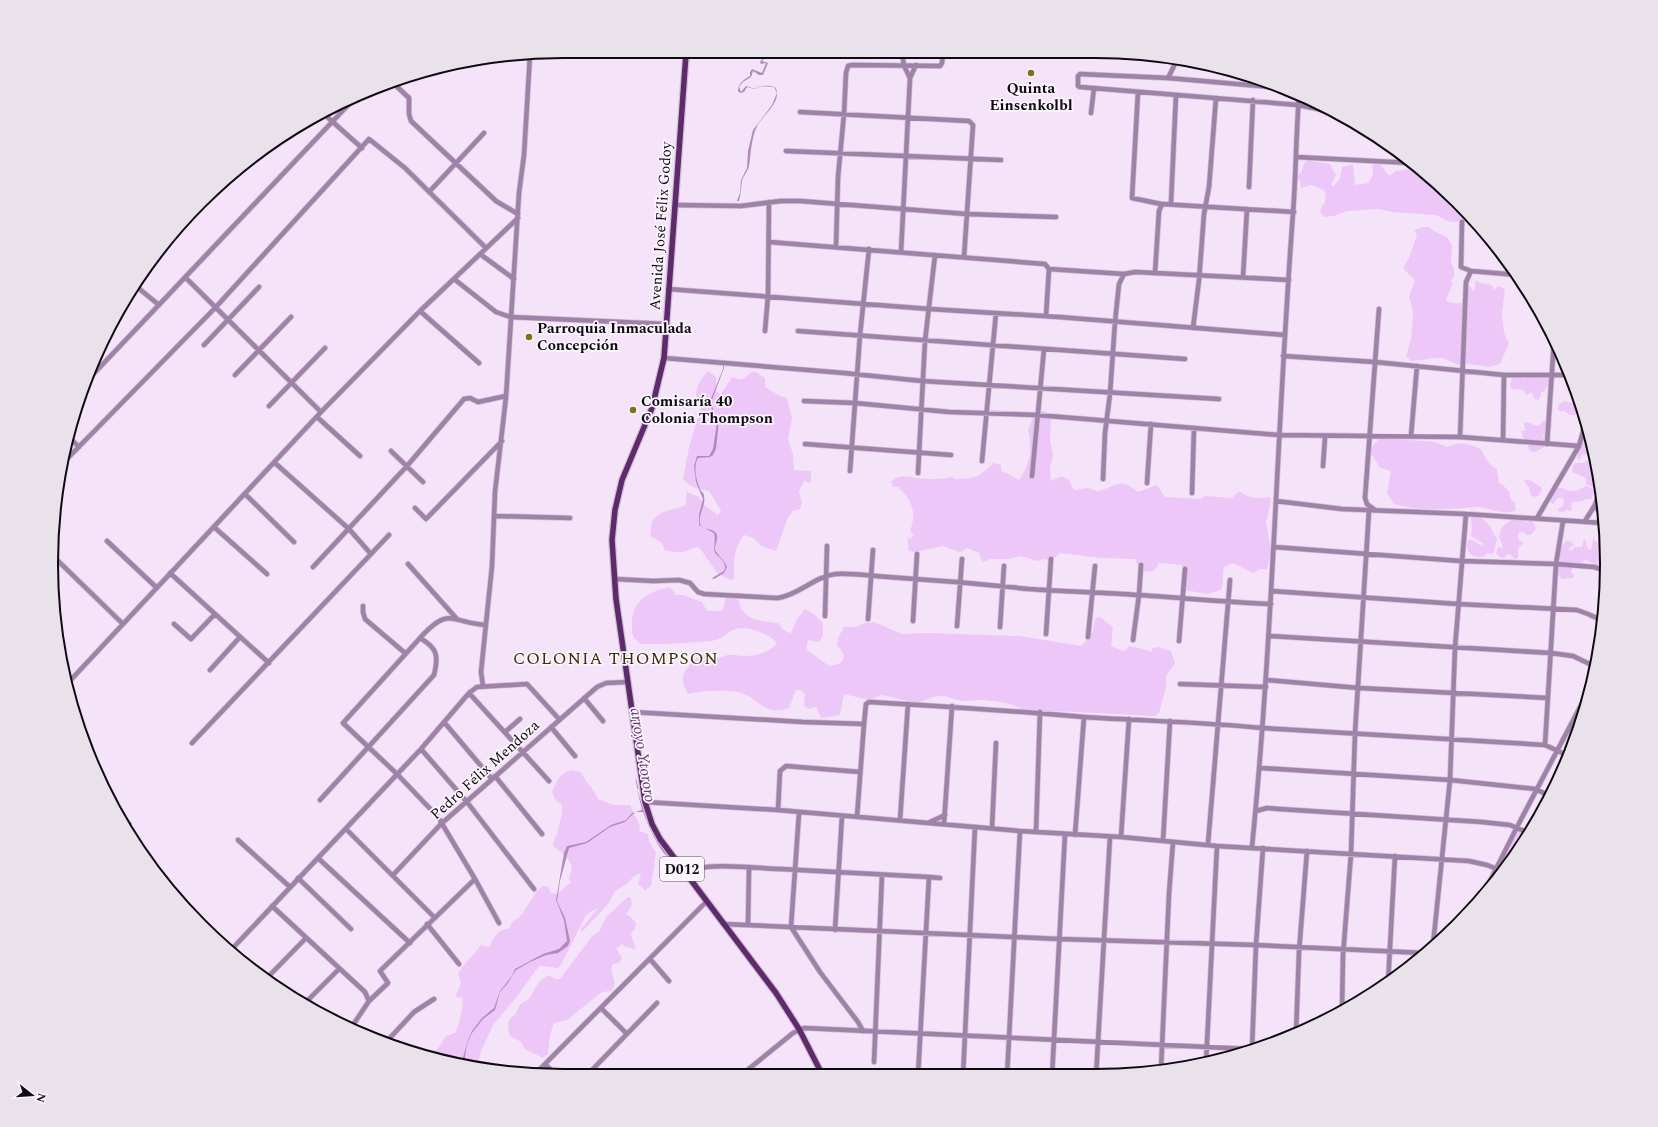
<svg xmlns="http://www.w3.org/2000/svg" width="1658" height="1127" font-family="Spectral,serif">
<style>
.green{fill:#edc7f7}
.water{fill:#b18bbb}
.lines{fill:none;stroke-linecap:round;stroke-linejoin:round}
.stream{stroke:#b18bbb;stroke-width:1}
.minor-casing{stroke:#d0c1d4;stroke-width:6}
.major-casing{stroke:#d0c1d4;stroke-width:8}
.minor{stroke:#9f82a7;stroke-width:4.5}
.major{stroke:#5f2a6c;stroke-width:5.5}
.poi-dot{fill:#82700f;stroke:#fcf5fe;stroke-width:1.5}
.labels{text-anchor:middle;dominant-baseline:central;stroke-width:3.5;stroke-linejoin:round;paint-order:stroke}
.shield{fill:#fcf5fe;stroke:#565058;stroke-width:1}
.shield-label{font-size:14px;font-weight:bold;fill:#0f0a11}
.poi-label{font-size:15px;font-weight:bold;fill:#0f0a11;stroke:#fcf5fe;text-anchor:start}
.street-label{font-size:15px;fill:#0f0a11;stroke:#fcf5fe}
.water-label{font-size:16px;font-style:italic;fill:#6c3c79;stroke:#fcf5fe}
.quarter-label{font-size:17px;letter-spacing:1px;fill:#372e03;stroke:#fcf5fe}
.rim{fill:none;stroke:#0f0a11;stroke-width:2}
</style>
<rect width="100%" height="100%" fill="#f5e4f9"/>
<path class="green" d="M 1310,159 L 1313,161 L 1330,164 L 1336,175 L 1331,185 L 1334,186 L 1340,178 L 1342,167 L 1353,164 L 1355,185 L 1368,183 L 1373,175 L 1372,167 L 1375,162 L 1381,165 L 1389,176 L 1396,171 L 1411,169 L 1419,170 L 1457,201 L 1470,217 L 1464,221 L 1454,222 L 1447,221 L 1436,215 L 1392,212 L 1379,209 L 1347,211 L 1334,216 L 1324,217 L 1320,211 L 1323,205 L 1324,205 L 1326,196 L 1324,190 L 1311,185 L 1301,188 L 1300,181 L 1296,177 L 1301,172 L 1305,162 Z
M 1422,227 L 1429,227 L 1434,231 L 1447,237 L 1452,245 L 1451,263 L 1454,268 L 1454,277 L 1450,282 L 1453,283 L 1446,300 C 1452,304 1456,304 1462,302 L 1466,288 L 1470,286 L 1474,292 L 1476,280 L 1480,283 L 1492,285 L 1494,290 L 1498,286 L 1505,289 L 1502,313 L 1504,333 L 1509,343 L 1500,364 L 1490,367 L 1469,364 L 1459,365 L 1442,358 L 1436,358 L 1412,361 L 1406,357 L 1411,339 L 1413,315 L 1412,306 L 1409,297 L 1415,280 L 1403,268 L 1409,258 L 1417,235 L 1414,230 Z
M 708,371 L 716,377 L 716,391 L 721,394 L 732,377 C 746,383 744,376 754,371 L 765,378 L 765,387 L 780,396 L 787,398 L 792,418 L 788,439 L 793,454 L 794,470 L 811,471 L 811,483 L 804,481 L 799,491 L 802,503 L 800,509 L 793,511 L 788,517 L 776,551 L 761,546 L 754,538 L 744,535 C 733,549 734,561 734,579 L 730,580 L 718,574 L 699,547 C 693,547 690,550 684,552 C 677,553 671,551 665,550 L 661,542 L 650,536 C 651,532 651,526 652,522 C 658,510 675,510 686,505 L 686,498 L 687,492 L 697,496 L 704,502 L 703,504 L 718,515 L 721,511 L 709,491 C 699,489 690,488 683,479 L 689,447 L 701,408 C 691,395 698,382 708,371 Z
M 1531,375 L 1536,375 L 1540,379 L 1544,377 L 1550,376 L 1550,385 L 1546,387 L 1545,391 L 1541,392 L 1541,396 L 1538,400 L 1535,399 L 1531,392 L 1527,395 L 1523,390 L 1512,389 L 1510,386 L 1512,377 L 1518,376 L 1524,379 Z
M 1565,401 L 1574,404 L 1579,402 L 1582,412 C 1572,417 1572,416 1564,411 L 1559,411 L 1558,408 L 1559,404 Z
M 1037,409 L 1046,412 L 1051,417 L 1050,439 L 1053,455 L 1050,468 L 1051,481 L 1061,476 L 1069,480 L 1074,490 L 1088,488 L 1097,491 C 1117,488 1116,475 1138,492 L 1157,485 L 1165,497 L 1200,499 L 1205,496 L 1232,498 L 1239,491 C 1249,499 1259,499 1270,497 L 1271,501 L 1266,523 L 1271,550 L 1267,569 L 1260,569 L 1253,573 L 1233,563 L 1224,567 C 1222,576 1224,582 1221,590 L 1207,594 L 1185,590 L 1182,565 L 1159,563 L 1154,571 C 1140,573 1140,571 1135,559 L 1102,558 L 1060,553 L 1051,561 L 1045,559 L 1037,561 L 1021,556 L 1009,559 L 991,559 L 982,562 L 979,553 L 967,548 L 960,552 L 943,546 L 914,552 L 909,551 L 907,537 L 911,539 L 914,535 L 910,531 C 917,513 912,499 898,487 L 893,487 L 891,482 C 902,471 913,479 927,479 C 935,480 945,478 953,477 L 954,479 C 971,479 981,478 993,463 L 1001,465 L 1001,471 L 1011,475 L 1019,480 L 1026,468 L 1030,455 L 1030,440 L 1028,429 Z
M 1544,421 L 1550,423 L 1552,426 L 1549,433 L 1545,434 L 1543,436 L 1546,446 L 1535,452 L 1530,451 L 1528,447 L 1529,444 L 1539,441 C 1535,438 1526,442 1523,437 C 1522,435 1522,433 1521,431 L 1525,431 L 1524,424 L 1526,422 L 1538,426 Z
M 1586,428 L 1597,463 L 1595,463 L 1592,468 L 1594,472 L 1598,472 L 1598,477 L 1596,476 L 1594,478 L 1595,482 L 1599,484 L 1600,489 L 1598,490 L 1586,484 L 1586,478 L 1572,472 L 1573,465 L 1575,463 L 1583,463 L 1589,460 L 1589,456 L 1586,454 L 1581,456 L 1580,460 L 1579,459 L 1576,452 L 1572,448 L 1573,445 L 1578,445 L 1583,440 L 1580,434 L 1580,431 Z
M 1382,438 L 1435,442 L 1447,447 C 1459,441 1469,443 1481,449 C 1484,456 1489,466 1497,469 L 1499,483 L 1503,485 L 1510,493 L 1510,498 L 1514,502 L 1516,510 C 1502,517 1491,507 1477,507 C 1449,509 1421,512 1394,504 L 1387,493 L 1391,471 L 1380,468 L 1369,450 L 1379,439 Z
M 1528,479 L 1541,487 L 1542,490 L 1538,496 L 1534,497 L 1530,494 L 1530,489 L 1524,481 Z
M 1587,486 L 1595,491 L 1591,499 L 1586,499 C 1578,504 1579,500 1572,502 L 1571,504 L 1572,509 L 1570,511 L 1567,510 L 1563,512 L 1558,511 L 1559,508 L 1563,506 L 1564,503 L 1563,498 L 1558,498 L 1553,504 L 1550,502 L 1557,488 C 1563,487 1565,490 1570,491 C 1576,492 1581,488 1587,486 Z
M 1474,516 C 1487,517 1491,529 1497,539 L 1494,552 L 1491,554 L 1488,553 L 1483,557 C 1472,559 1464,551 1468,540 L 1470,539 L 1481,545 L 1484,544 L 1471,536 L 1472,530 L 1471,518 Z
M 1512,519 L 1520,519 L 1525,522 L 1532,520 L 1536,528 L 1531,535 L 1527,535 L 1524,532 L 1518,533 L 1518,539 L 1523,543 L 1521,546 L 1518,548 L 1518,558 L 1515,559 L 1509,554 L 1505,557 C 1501,559 1498,556 1496,553 L 1498,547 L 1503,548 L 1503,547 L 1499,537 L 1502,527 Z
M 1584,539 L 1586,542 L 1587,548 L 1591,550 L 1593,539 L 1596,541 L 1599,545 L 1598,557 L 1600,557 L 1601,552 L 1602,552 L 1603,554 L 1602,558 L 1607,559 L 1607,563 C 1597,567 1593,564 1585,559 L 1582,563 L 1573,562 L 1570,563 L 1570,566 L 1572,569 L 1571,572 L 1574,575 L 1573,578 L 1562,579 L 1559,575 L 1556,575 L 1555,569 L 1560,560 L 1558,553 L 1566,541 C 1569,540 1573,542 1574,545 L 1568,549 L 1572,551 L 1574,547 L 1582,547 Z
M 670,587 L 676,595 L 683,595 L 702,602 L 707,611 L 721,611 L 724,608 L 725,600 L 728,594 C 742,599 737,602 743,611 C 749,621 768,622 778,623 C 781,628 785,632 791,633 L 797,619 L 805,609 L 815,615 L 823,623 L 823,636 L 819,642 L 809,640 L 807,643 L 807,650 L 829,666 L 839,664 L 843,660 L 844,655 L 837,645 L 838,638 L 844,627 L 857,627 L 864,623 L 874,622 L 902,634 L 928,633 L 1019,636 L 1082,646 L 1093,631 L 1095,618 L 1100,617 L 1113,627 L 1111,646 L 1122,651 L 1126,650 L 1128,646 L 1143,649 L 1151,652 L 1153,648 L 1158,647 L 1171,651 L 1175,663 L 1166,676 L 1166,687 L 1159,713 L 1155,716 L 1056,711 L 1028,712 L 1018,707 L 1006,703 L 985,700 L 961,701 L 944,696 L 937,696 L 916,703 L 882,695 L 869,700 L 844,694 L 840,715 L 821,718 L 816,707 L 809,709 L 804,706 L 805,694 L 800,690 L 796,690 L 789,708 C 765,717 760,699 741,693 C 729,689 699,691 688,694 C 686,690 683,686 683,682 C 681,670 695,660 702,653 C 716,663 715,658 728,655 C 733,654 739,656 744,656 C 756,656 769,653 777,643 C 769,634 753,628 741,628 C 731,628 725,637 716,640 C 709,642 702,641 695,642 C 677,644 659,644 642,644 C 631,637 632,635 632,623 C 632,600 650,591 670,587 Z
M 573,770 L 581,772 C 586,784 593,787 598,799 L 613,805 L 630,805 L 640,826 L 639,831 L 648,834 L 649,841 L 656,853 L 651,886 L 645,890 L 638,884 L 641,874 L 638,874 L 633,877 L 628,883 L 615,891 L 608,904 L 582,932 L 581,929 L 598,908 L 590,912 L 585,917 L 562,963 L 558,968 L 540,966 L 536,970 L 519,994 L 493,1025 L 481,1051 L 478,1064 L 475,1067 L 464,1066 L 428,1054 L 431,1051 L 437,1050 L 446,1036 L 455,1033 C 461,1021 462,1010 463,998 L 455,997 L 461,984 L 458,974 C 464,963 474,955 481,945 L 489,947 C 494,938 497,929 509,929 L 513,921 L 519,918 L 538,890 L 543,886 L 548,887 L 551,893 L 557,894 L 571,882 L 569,879 L 572,866 L 566,856 L 553,846 L 555,837 L 558,834 C 557,824 564,817 562,805 L 556,801 L 552,792 C 557,781 560,772 573,770 Z
M 1517,830 L 1528,835 L 1521,848 L 1503,870 L 1498,868 Z
M 628,897 L 631,898 L 632,905 L 626,915 L 630,916 L 636,923 L 635,929 L 631,934 L 636,950 L 624,946 L 623,944 L 616,948 L 622,958 L 619,963 L 613,964 C 607,973 620,980 611,991 L 602,992 L 567,1020 L 554,1023 L 550,1035 L 548,1054 L 543,1058 L 525,1049 L 521,1042 L 509,1035 L 508,1024 L 510,1018 L 515,1015 L 520,1004 L 529,999 L 539,982 L 548,975 L 556,979 L 560,979 L 593,935 L 599,932 L 606,917 Z"/>
<path class="water" d="M 767,53 L 769,53 L 762,61 L 768,63 L 763,75 L 759,75 L 753,71 L 751,77 L 743,82 L 739,87 L 741,92 L 746,86 L 755,89 C 761,85 768,85 775,87 C 784,100 762,116 757,126 C 751,139 751,153 749,166 C 748,171 744,175 742,180 C 741,187 741,194 739,201 L 737,201 L 740,193 L 741,180 L 747,168 L 748,151 L 753,130 L 772,105 L 777,93 L 774,87 L 760,86 L 754,89 L 747,87 L 744,92 L 740,93 L 738,91 C 738,84 744,79 750,76 L 750,72 L 752,69 L 762,73 L 766,63 L 761,64 L 760,62 Z
M 723,366 L 724,366 L 724,368 L 712,400 L 713,410 L 719,421 L 716,449 L 713,455 L 710,457 L 698,458 C 693,466 696,480 700,489 C 701,492 704,492 704,496 C 706,506 698,514 700,524 C 703,530 712,528 716,533 C 719,539 715,543 715,549 C 715,553 725,560 727,567 L 724,573 L 714,579 L 712,578 L 724,571 C 728,563 720,558 715,553 C 713,546 716,540 714,533 L 699,525 L 699,515 L 703,499 L 696,482 L 694,466 L 697,456 L 709,456 L 713,449 L 717,422 L 713,414 L 710,401 L 723,369 Z
M 637,789 L 649,826 L 658,842 L 671,859 C 660,854 648,825 643,812 L 635,812 L 625,822 L 610,827 L 587,843 L 569,848 L 560,881 L 557,901 L 565,918 L 570,941 L 568,946 L 558,953 L 546,955 L 530,962 L 516,970 L 508,983 L 500,992 L 495,1010 L 483,1019 L 472,1033 L 467,1044 L 464,1063 L 461,1065 L 467,1043 L 472,1031 L 482,1018 L 494,1008 L 500,991 L 512,976 L 515,969 L 543,954 L 559,949 L 567,941 L 564,920 L 556,900 L 564,853 L 567,846 L 586,842 L 611,825 L 626,820 L 632,813 L 642,810 Z"/>
<g class="lines">
<path class="stream" d="M 636,780 L 638,789"/>
<g class="minor-casing">
<path id="minor" d="M 910,78 L 916,65
M 1168,78 L 1174,66 L 1175,59
M 392,82 L 409,98 L 409,114 L 411,121 L 496,201 L 518,214
M 1271,87 L 1168,78 L 1080,74 L 1078,76 L 1078,86 L 1080,87 L 1298,105 L 1338,113
M 1138,92 L 1132,198 L 1161,204
M 800,112 L 969,121 L 973,125 L 964,257
M 1091,113 L 1094,88
M 325,115 L 362,148
M 786,151 L 1001,160
M 1296,157 L 1411,163
M 1249,187 L 1253,100
M 429,192 L 484,133
M 1171,203 L 1176,95
M 675,205 L 741,206 L 781,201 L 800,201 L 967,214 L 1056,217
M 1462,222 L 1461,267 L 1471,271 L 1518,275
M 769,242 L 1045,264 L 1049,269 L 1046,316
M 836,247 L 838,177 L 844,114 L 846,73 L 848,66 L 852,65 L 940,66 L 942,63 L 943,52
M 901,252 L 910,78 L 904,66 L 902,52
M 156,253 L 220,186
M 480,254 L 514,279
M 1049,269 L 1124,274
M 1155,273 L 1159,211 L 1162,204 L 1294,212
M 185,277 L 321,412
M 1243,277 L 1247,209
M 454,279 L 496,312 L 510,317 L 666,324
M 137,287 L 159,305
M 668,289 L 930,309 L 1059,317 L 1285,335
M 420,311 L 479,363
M 1193,328 L 1199,280 L 1204,214 L 1209,187 L 1216,98
M 765,331 L 768,296 L 769,202
M 798,331 L 1185,359
M 204,345 L 259,287
M 1283,356 L 1375,362 L 1504,375 L 1570,375
M 664,358 L 844,373 L 922,381 L 1219,399
M 235,375 L 291,317
M 84,384 L 351,102
M 804,401 L 855,403 L 949,412 L 1037,415 L 1279,435 L 1460,437 L 1579,446
M 269,406 L 325,348
M 317,417 L 360,456
M 68,436 L 79,447
M 1411,436 L 1417,366
M 1460,437 L 1466,282 L 1471,271
M 1503,440 L 1504,375
M 805,444 L 951,455
M 1547,444 L 1554,341
M 391,451 L 423,482
M 982,461 L 996,313
M 63,463 L 215,308 L 369,139 L 405,168 L 486,248
M 275,463 L 349,529 L 371,554
M 1323,466 L 1325,437
M 850,471 L 860,335 L 869,249
M 918,473 L 925,341 L 935,255
M 1032,476 L 1044,349
M 1103,479 L 1105,433 L 1110,394 L 1115,322 L 1119,284 L 1124,274 L 1135,272 L 1289,280
M 1147,483 L 1151,424
M 1600,490 L 1595,505 L 1602,517
M 1192,493 L 1194,428
M 245,494 L 294,542
M 1276,501 L 1342,509 L 1466,514 L 1603,523
M 415,508 L 426,519 L 502,441
M 1375,510 L 1367,504 L 1365,498 L 1379,309
M 494,516 L 570,518
M 1537,518 L 1579,446 L 1585,424
M 1585,521 L 1595,505
M 214,527 L 267,574
M 107,541 L 157,588
M 1274,547 L 1461,561 L 1556,564 L 1594,567 L 1606,571
M 54,557 L 123,624
M 408,564 L 457,619
M 313,567 L 407,466 L 464,399 L 470,398 L 478,402 L 506,396
M 170,573 L 269,663
M 615,579 L 653,581 L 679,580 L 690,583 L 698,592 L 704,594 L 778,598 C 799,595 815,576 836,574 C 853,573 871,576 888,577 C 935,580 982,584 1029,589 C 1066,592 1102,592 1138,595 C 1183,598 1227,602 1271,604
M 1271,591 L 1458,604 L 1577,610 L 1588,614 L 1601,620
M 363,606 L 363,612 L 365,619 L 405,653
M 825,616 L 827,546
M 868,619 L 873,550
M 913,621 L 917,554
M 174,624 L 191,639 L 215,614
M 957,626 L 962,559
M 1000,627 L 1004,566
M 1046,634 L 1051,559
M 1269,636 L 1551,653 L 1573,656 L 1596,667
M 1088,637 L 1095,566
M 420,638 L 343,723 L 397,774 L 438,817 L 475,879 L 499,923
M 1133,640 L 1139,595 L 1141,565
M 1179,641 L 1185,569
M 210,670 L 240,637
M 1266,680 L 1359,688 L 1548,698
M 67,684 L 321,412 L 420,311 L 518,218
M 1180,684 L 1266,687
M 483,686 L 481,672 L 492,566 L 495,492 L 506,397 L 519,193 L 524,155 L 530,55
M 469,693 L 549,781
M 584,698 L 603,721
M 632,712 L 803,722 L 864,724
M 444,722 L 492,779
M 551,727 L 575,756
M 505,732 L 520,719
M 192,743 L 389,535
M 1545,745 L 1556,564 L 1563,521
M 421,749 L 467,802 L 534,889
M 1261,768 L 1450,780 L 1536,789 L 1549,796
M 495,776 L 542,834
M 320,800 L 434,675 C 439,655 437,648 420,638 C 450,605 451,623 486,625
M 645,802 L 778,810 L 1020,831 L 1121,837 L 1217,846 L 1469,861 L 1487,865 L 1502,871
M 114,809 L 129,824
M 778,810 L 780,771 L 786,766 L 860,772
M 1256,811 L 1267,808 L 1279,809 L 1482,822 L 1510,825 L 1529,833
M 799,813 L 791,927 L 820,972 L 858,1022 L 863,1031
M 857,817 L 864,724 L 866,704 L 869,702 C 941,706 1012,711 1084,717 C 1144,721 1203,722 1262,728 L 1545,745 L 1569,756
M 900,820 L 908,704
M 928,823 L 945,815
M 944,824 L 952,706
M 992,828 L 996,743
M 346,829 L 434,917
M 1036,832 L 1040,712
M 1075,835 L 1084,717
M 1121,837 L 1129,719
M 238,840 L 290,887
M 1163,841 L 1170,721
M 1208,844 L 1230,580
M 1252,847 C 1273,637 1277,425 1293,213 C 1296,174 1296,135 1299,96
M 318,858 L 410,943
M 684,872 C 708,862 754,868 781,869 C 830,872 880,874 929,877
M 393,875 L 441,824 L 597,687 L 606,683 L 628,682
M 298,878 L 351,929
M 1484,893 L 1517,827 L 1588,692
M 272,906 L 365,992 L 369,1001
M 427,924 L 459,964
M 723,924 L 1059,939 L 1256,945 L 1424,953
M 748,925 L 749,868
M 835,930 L 842,816
M 1433,945 L 1450,780 L 1455,648 L 1466,514
M 230,951 L 421,749 L 469,693 L 477,687 L 527,684 L 559,719
M 650,959 L 669,981
M 266,979 L 306,938
M 1388,983 L 1395,856
M 305,1003 L 339,969
M 601,1008 L 627,1034
M 1342,1009 L 1343,955 L 1351,854 L 1355,733 L 1369,510
M 351,1028 L 369,1001 L 388,983 L 380,971 L 475,879
M 1296,1034 L 1299,952 L 1307,851
M 388,1040 L 414,1012 L 434,999
M 1252,1049 L 1256,945 L 1263,848
M 874,1062 L 882,875
M 1206,1063 L 1217,846
M 545,1064 L 556,1075
M 1161,1069 L 1169,894 L 1173,842
M 590,1072 L 657,1003
M 536,1073 L 706,902
M 740,1076 L 793,1033 L 804,1028 L 1250,1049
M 918,1076 L 929,877 L 940,878
M 963,1076 L 975,827
M 1007,1076 L 1020,831
M 1052,1076 L 1065,834
M 1096,1076 L 1110,837"/>
</g>
<g class="major-casing">
<path id="major" d="M 686,54 L 664,358 L 652,408 L 622,480 L 615,510 L 612,540 L 616,599 L 645,802 L 652,824 L 660,839 L 776,993 L 799,1029 L 823,1076"/>
</g>
<use href="#minor" class="minor"/>
<use href="#major" class="major"/>
</g>
<g class="poi-dot">
<circle cx="1031" cy="73" r="4"/>
<circle cx="529" cy="337" r="4"/>
<circle cx="633" cy="410" r="4"/>
</g>
<g class="labels">
<rect class="shield" x="660" y="857" width="44" height="24" rx="3"/>
<g class="shield-label">
<text x="682" y="869">D012</text>
</g>
<g class="poi-label">
<text x="1031" y="88" text-anchor="middle">Quinta<tspan x="1031" dy="17">Einsenkolbl</tspan></text>
<text x="537" y="328">Parroquia Inmaculada<tspan x="537" dy="17">Concepción</tspan></text>
<text x="641" y="401">Comisaría 40<tspan x="641" dy="17">Colonia Thompson</tspan></text>
</g>
<g class="street-label">
<text transform="translate(661 226) rotate(-86)">Avenida José Félix Godoy</text>
<text transform="translate(485 770) rotate(-42)">Pedro Félix Mendoza</text>
</g>
<g class="water-label">
<text transform="translate(643 755) rotate(81)">arroyo Ytororo</text>
</g>
<g class="quarter-label">
<text x="616" y="659">COLONIA THOMPSON</text>
</g>
</g>
<path d="M0 0H1658V1127H0ZM563 58H1095A505 505 0 0 1 1600 563V564A505 505 0 0 1 1095 1069H563A505 505 0 0 1 58 564V563A505 505 0 0 1 563 58Z" fill="#e9e2eb" fill-rule="evenodd"/>
<path class="rim" d="M563 58H1095A505 505 0 0 1 1600 563V564A505 505 0 0 1 1095 1069H563A505 505 0 0 1 58 564V563A505 505 0 0 1 563 58Z"/>
<g transform="translate(32 1095) rotate(107)" stroke="#fcf5fe" stroke-width="3" paint-order="stroke">
<path d="M0-3L7 15L0 10L-7 15Z" fill="#0f0a11"/>
<text y="-6" font-size="11" font-weight="bold" text-anchor="middle" fill="#0f0a11">N</text>
</g>
</svg>
